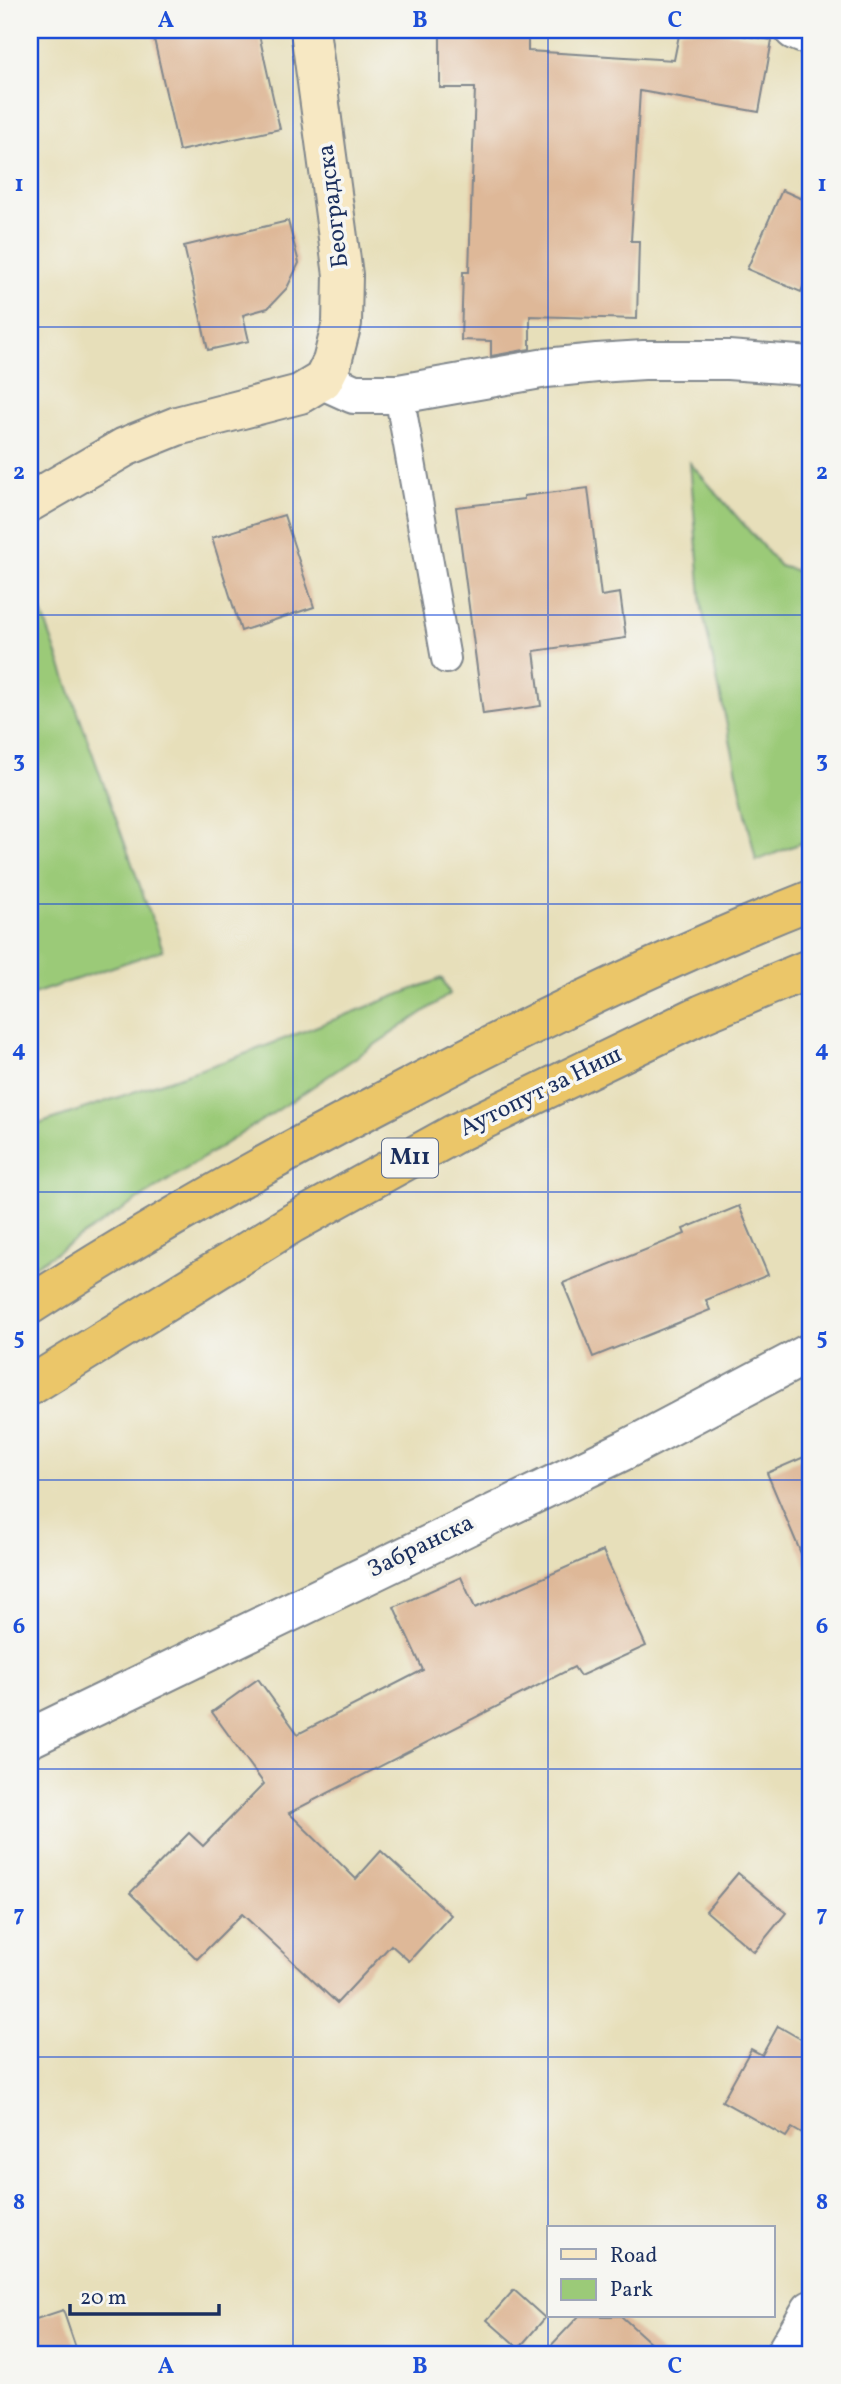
<svg xmlns="http://www.w3.org/2000/svg" width="841" height="2384" font-family="Vollkorn,serif">
<style>
.green{fill:#9bca78;stroke:#5b7c6b;stroke-width:2}
.building{fill:#deb898}
.lines{fill:none;stroke-linecap:round;stroke-linejoin:round}
.lane-casing{stroke:#81878c;stroke-width:32}
.street-casing{stroke:#81878c;stroke-width:42}
.secondary-casing{stroke:#81878c;stroke-width:42}
.highway-casing{stroke:#81878c;stroke-width:42}
.lane{stroke:#fff;stroke-width:28}
.street{stroke:#fff;stroke-width:38}
.secondary{stroke:#f7e8c3;stroke-width:38}
.highway{stroke:#ebc669;stroke-width:38}
.grid{fill:none;stroke:#1d4ed8;stroke-width:2;stroke-opacity:0.55}
.labels{text-anchor:middle;dominant-baseline:central;stroke-width:7;stroke-linejoin:round;paint-order:stroke}
.shield{fill:#f6f6f2;stroke:#5d6b8a;stroke-width:2}
.shield-label{font-size:23px;font-weight:bold;fill:#1b2f5e}
.street-label{font-size:24px;fill:#1b2f5e;stroke:#f6f6f2}
.neatline{fill:none;stroke:#1d4ed8;stroke-width:2.5}
.grid-label{font-size:23px;text-anchor:middle;font-weight:bold;fill:#1d4ed8}
</style>
<rect width="100%" height="100%" fill="#f6f6f2"/>
<filter id="ink" filterUnits="userSpaceOnUse"><feTurbulence type="fractalNoise" baseFrequency=".0143" numOctaves="2"/><feDisplacementMap in="SourceGraphic" scale="14" xChannelSelector="R" yChannelSelector="G"/><feConvolveMatrix kernelMatrix="1 2 1 2 8 2 1 2 1" color-interpolation-filters="sRGB"/></filter>
<filter id="wash" filterUnits="userSpaceOnUse"><feTurbulence type="fractalNoise" baseFrequency=".00686" numOctaves="4" result="noise"/><feDisplacementMap in="SourceGraphic" scale="28" xChannelSelector="R" yChannelSelector="G"/><feGaussianBlur stdDeviation="1.57" result="paint"/><feColorMatrix in="noise" values="0 0 0 0 0 0 0 0 0 0 0 0 0 0 0 0 0 1.4 0 .05"/><feComposite in="paint" operator="in"/></filter>
<g filter="url(#wash)">
<rect width="100%" height="100%" fill="#e7dfba"/>
<path class="green" d="M 690,463 L 780,566 L 811,575 L 811,839 L 756,861 L 702,609 Z
M 30,579 L 163,950 L 30,995 Z
M 442,978 L 450,994 L 278,1110 L 30,1269 L 30,1127 L 237,1057 Z"/>
<g id="blocks">
<path class="building" d="M 152,30 L 258,30 L 280,129 L 179,151 Z
M 440,30 L 528,30 L 528,51 L 674,60 L 680,30 L 712,30 L 772,40 L 759,112 L 640,91 L 631,241 L 639,241 L 637,319 L 530,316 L 530,349 L 491,356 L 491,341 L 461,340 L 463,272 L 469,272 L 475,88 L 440,88 Z
M 782,190 L 811,203 L 811,269 L 801,292 L 747,269 Z
M 288,221 L 299,263 L 287,288 L 268,308 L 243,315 L 249,341 L 208,350 L 184,246 Z
M 588,488 L 601,596 L 620,593 L 626,638 L 534,651 L 541,706 L 483,714 L 456,507 L 524,499 L 524,496 Z
M 284,515 L 314,607 L 241,631 L 212,538 Z
M 739,1206 L 768,1275 L 706,1300 L 710,1310 L 593,1357 L 563,1283 L 685,1234 L 683,1229 Z
M 811,1454 L 811,1577 L 767,1473 Z
M 603,1551 L 646,1646 L 580,1676 L 574,1667 L 289,1813 L 356,1879 L 381,1851 L 451,1915 L 409,1961 L 391,1945 L 337,2003 L 242,1914 L 197,1959 L 130,1893 L 189,1833 L 203,1846 L 264,1784 L 212,1712 L 258,1679 L 298,1734 L 423,1670 L 394,1607 L 461,1577 L 475,1608 Z
M 738,1873 L 786,1913 L 754,1952 L 706,1911 Z
M 778,2026 L 811,2045 L 811,2139 L 792,2128 L 786,2137 L 722,2101 L 751,2049 L 762,2055 Z
M 514,2290 L 545,2318 L 519,2348 L 487,2320 Z
M 63,2310 L 78,2354 L 30,2354 L 30,2321 Z
M 579,2316 L 621,2316 L 663,2354 L 543,2354 Z"/>
</g>
</g>
<g filter="url(#ink)">
<use href="#blocks" fill-opacity="0" stroke="#81878c" stroke-width="2"/>
<g class="lines">
<g class="lane-casing">
<path id="lane" d="M 399,394 L 446,659"/>
</g>
<g class="street-casing">
<path id="street" d="M 794,30 L 804,34
M 323,380 L 354,394 L 399,394 L 546,368 L 597,363 L 644,360 L 728,360 L 811,366
M 30,1738 L 625,1450 L 811,1352
M 785,2354 L 811,2310"/>
</g>
<g class="secondary-casing">
<path id="secondary" d="M 30,502 L 125,447 L 177,426 L 300,394 L 323,380 L 332,362 L 342,323 L 343,275 L 310,30"/>
</g>
<g class="highway-casing">
<path id="highway" d="M 30,1305 C 144,1231 263,1164 384,1101 C 523,1027 664,958 811,900
M 30,1386 L 293,1223 L 454,1134 L 702,1014 L 811,968"/>
</g>
<use href="#lane" class="lane"/>
<use href="#street" class="street"/>
<use href="#secondary" class="secondary"/>
<use href="#highway" class="highway"/>
</g>
</g>
<path class="grid" d="M 293,30 L 293,2354M 548,30 L 548,2354M 30,327 L 811,327M 30,615 L 811,615M 30,904 L 811,904M 30,1192 L 811,1192M 30,1480 L 811,1480M 30,1769 L 811,1769M 30,2057 L 811,2057"/>
<g class="labels">
<rect class="shield" x="382" y="1138.5" width="56" height="39" rx="5"/>
<g class="shield-label">
<text x="410" y="1158">M11</text>
</g>
<g class="street-label">
<text transform="translate(334 206) rotate(-97)">Београдска</text>
<text transform="translate(541 1092) rotate(-26)">Аутопут за Ниш</text>
<text transform="translate(421 1547) rotate(-26)">Забранска</text>
</g>
</g>
<rect width="841" height="2384" fill="none" stroke="#f6f6f2" stroke-width="77"/>
<rect x="547" y="2226" width="228" height="91" fill="#f6f6f2" stroke="#9ea6b7" stroke-width="2"/>
<rect x="561" y="2249" width="35" height="10" fill="#f7e8c3" stroke="#9ea6b7" stroke-width="2"/>
<text x="610" y="2262" font-size="21" fill="#1b2f5e">Road</text>
<rect x="561" y="2279" width="35" height="21" fill="#9bca78" stroke="#9ea6b7" stroke-width="2"/>
<text x="610" y="2296" font-size="21" fill="#1b2f5e">Park</text>
<path d="M70 2304v10h149v-10" fill="none" stroke="#1b2f5e" stroke-width="3.5"/>
<text x="80" y="2304" font-size="21" fill="#1b2f5e" stroke="#f6f6f2" stroke-width="5" paint-order="stroke">20 m</text>
<rect x="38" y="38" width="764" height="2308" class="neatline"/>
<g class="grid-label">
<text x="166" y="27">A</text>
<text x="420" y="27">B</text>
<text x="675" y="27">C</text>
<text x="19" y="191">1</text>
<text x="822" y="191">1</text>
<text x="19" y="479">2</text>
<text x="822" y="479">2</text>
<text x="19" y="767">3</text>
<text x="822" y="767">3</text>
<text x="19" y="1056">4</text>
<text x="822" y="1056">4</text>
<text x="19" y="1344">5</text>
<text x="822" y="1344">5</text>
<text x="19" y="1633">6</text>
<text x="822" y="1633">6</text>
<text x="19" y="1921">7</text>
<text x="822" y="1921">7</text>
<text x="19" y="2209">8</text>
<text x="822" y="2209">8</text>
<text x="166" y="2373">A</text>
<text x="420" y="2373">B</text>
<text x="675" y="2373">C</text>
</g>
</svg>
